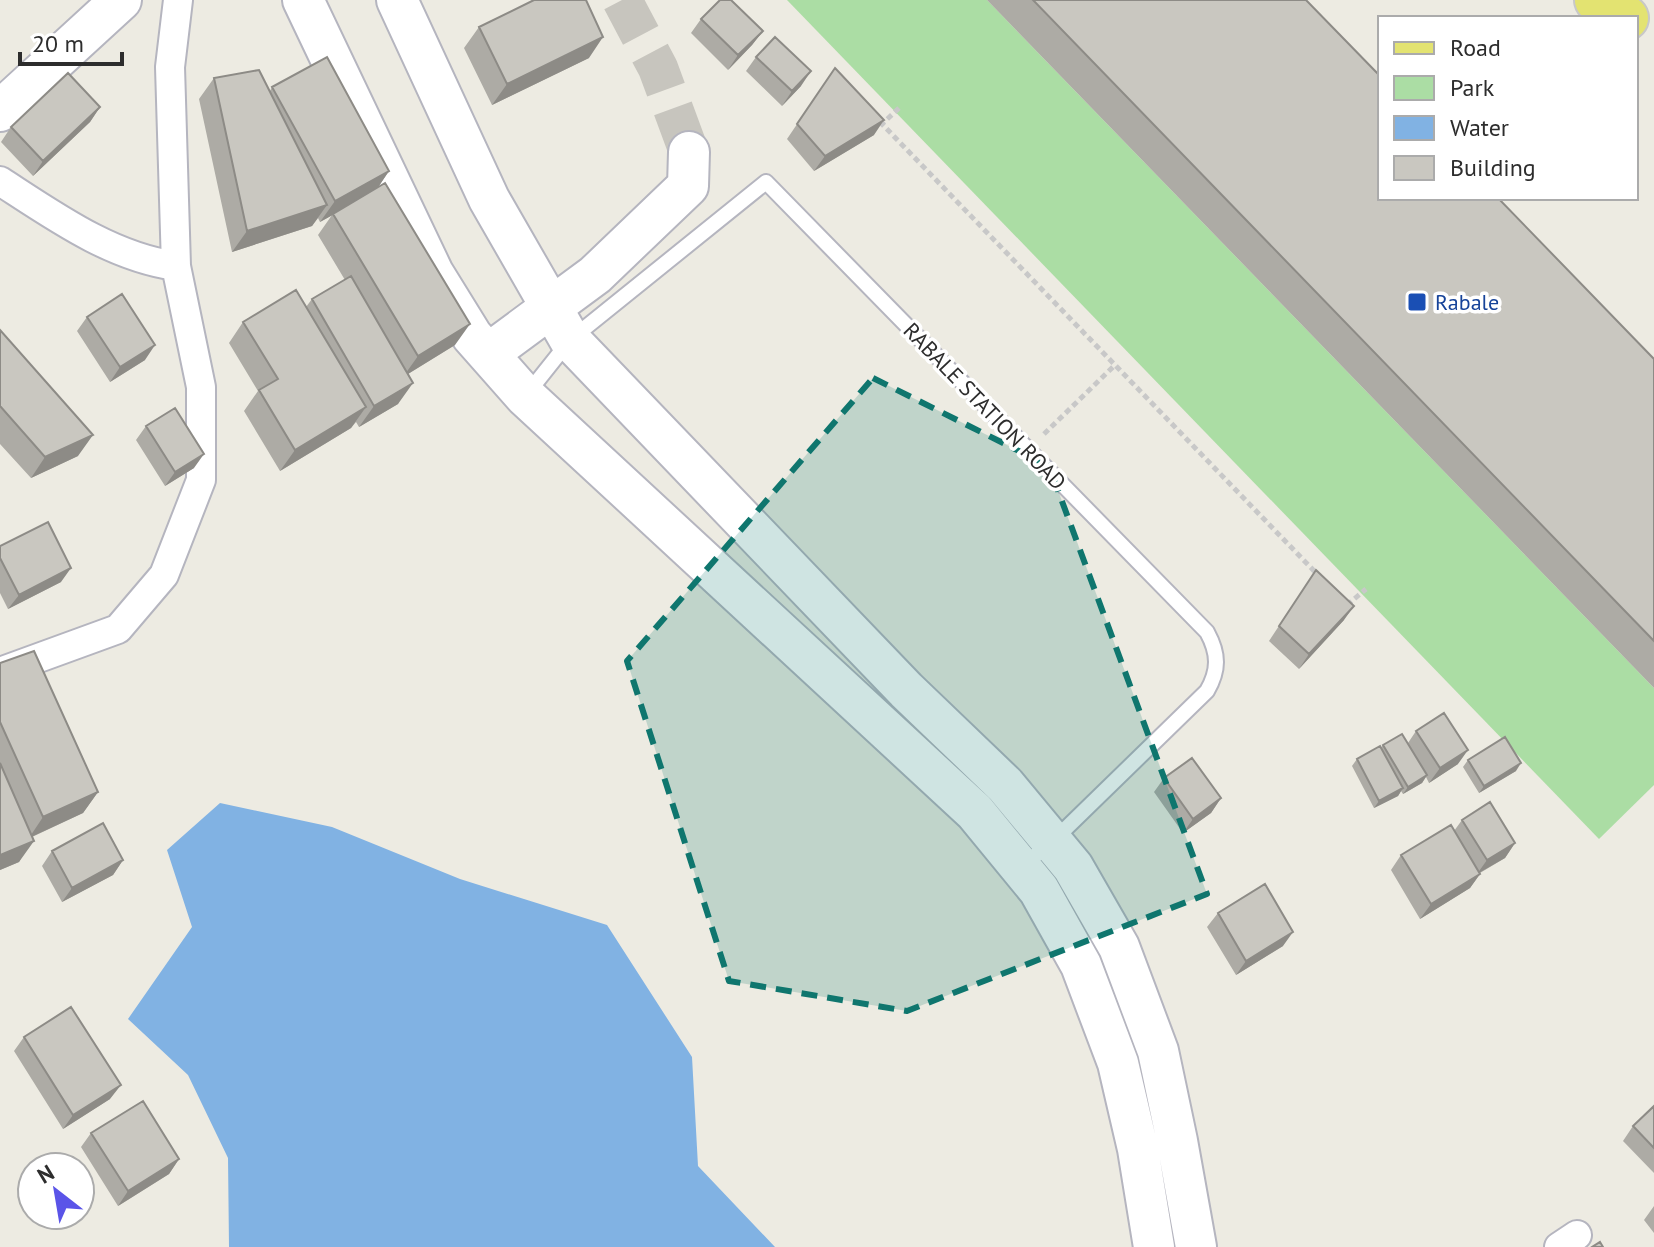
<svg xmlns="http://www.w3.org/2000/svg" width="1654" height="1247" font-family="'PT Sans',sans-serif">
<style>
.green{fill:#abdda4}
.water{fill:#81b2e3}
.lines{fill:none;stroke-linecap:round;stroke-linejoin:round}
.secondary-tunnel{stroke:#c7c5be;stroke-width:40;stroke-dasharray:40 20;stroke-linecap:butt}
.lane-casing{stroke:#b5b5bf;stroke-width:18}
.street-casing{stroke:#b5b5bf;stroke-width:32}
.secondary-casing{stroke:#b5b5bf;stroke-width:44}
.primary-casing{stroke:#c8c8c8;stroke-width:48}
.path{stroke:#c8c8c8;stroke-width:5;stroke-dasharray:6 4;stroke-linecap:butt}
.lane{stroke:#fff;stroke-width:14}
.street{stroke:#fff;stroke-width:28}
.secondary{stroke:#fff;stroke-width:40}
.primary{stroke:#e3e371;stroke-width:44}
.wall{fill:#adaba5}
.shaded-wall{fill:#8d8b86}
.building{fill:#c9c7c0;stroke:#8d8b86;stroke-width:2}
.marked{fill:#0f766e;fill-opacity:0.2;stroke:#0f766e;stroke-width:6;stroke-dasharray:16 10;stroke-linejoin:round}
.transit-dot{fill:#1a4fb4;stroke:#fff;stroke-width:3}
.labels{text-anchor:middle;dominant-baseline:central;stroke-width:7;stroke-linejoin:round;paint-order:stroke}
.transit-label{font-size:22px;fill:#164399;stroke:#fff;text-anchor:start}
.street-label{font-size:22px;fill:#2d2d2d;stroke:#fff}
</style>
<rect width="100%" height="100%" fill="#edebe2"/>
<path class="green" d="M 787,0 L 987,0 L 1654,688 L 1654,785 L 1599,839 Z"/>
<path class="water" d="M 220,803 L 332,827 L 460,879 L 607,925 L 692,1057 L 698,1166 L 775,1247 L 229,1247 L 228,1158 L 188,1075 L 128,1019 L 192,927 L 167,850 Z"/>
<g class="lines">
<path class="secondary-tunnel" d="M 622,0 L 658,68 L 689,152"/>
<g class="lane-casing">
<path id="lane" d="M 527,394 L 570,340 L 766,182 L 1207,632 C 1219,654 1219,670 1207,691 L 1053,841 L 1021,867"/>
</g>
<g class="street-casing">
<path id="street" d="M 0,181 C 54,216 111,257 176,266
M 0,672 L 118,629 L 164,575 L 201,480 L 201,387 L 176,266 L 170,67 L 178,0
M 1559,1247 L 1577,1235"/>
</g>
<g class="secondary-casing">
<path id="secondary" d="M 303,0 L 433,273 L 472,336 L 525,396 L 975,812 L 1039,890 L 1081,965 L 1118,1063 L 1138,1149 L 1154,1247
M 397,0 L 489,199 L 570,340 L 906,690 L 1005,785 L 1073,867 L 1119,947 L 1158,1051 L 1177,1141 L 1196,1247
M 0,111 L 121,0
M 488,354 L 595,275 L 688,186 L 689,152"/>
</g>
<g class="primary-casing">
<path id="primary" d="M 1597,0 L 1626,18"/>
</g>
<path class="path" d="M 899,108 L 882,124 L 1318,575
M 1044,434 L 1115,365
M 1347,605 L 1366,589"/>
<use href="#lane" class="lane"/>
<use href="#street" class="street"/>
<use href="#secondary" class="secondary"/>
<use href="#primary" class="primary"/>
</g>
<path class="wall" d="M 987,0 L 1306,0 L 1654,359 L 1654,688 Z
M 701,19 L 763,31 L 752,45 L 728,70 L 691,33 Z
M 479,27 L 589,58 L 492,105 L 464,48 Z
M 756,57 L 801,86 L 782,106 L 746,71 Z
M 835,68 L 874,135 L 814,171 L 787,139 Z
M 214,78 L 270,91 L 272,87 L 389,171 L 378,187 L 455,345 L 408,374 L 398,404 L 359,427 L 356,422 L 351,428 L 280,471 L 244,411 L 258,391 L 229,343 L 243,322 L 306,307 L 312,299 L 345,280 L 318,235 L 332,215 L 320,222 L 318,218 L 312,226 L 232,252 L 199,99 Z
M 100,107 L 90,122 L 33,176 L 1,142 L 11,127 Z
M 87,317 L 145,360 L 110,382 L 77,331 Z
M 0,330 L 78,456 L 31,478 L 0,444 Z
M 146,426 L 194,468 L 165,486 L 136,440 Z
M 0,546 L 61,582 L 8,609 L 0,593 Z
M 1306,585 L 1344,620 L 1299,669 L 1269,641 Z
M 0,663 L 98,792 L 83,813 L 32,837 L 19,862 L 0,870 Z
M 1416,731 L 1458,764 L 1429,783 L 1426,777 L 1422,783 L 1403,794 L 1401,791 L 1398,796 L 1374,808 L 1352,766 L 1357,759 L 1381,748 L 1383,745 L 1408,743 Z
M 1468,760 L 1516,771 L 1479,793 L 1463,767 Z
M 1164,778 L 1221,798 L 1211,813 L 1183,833 L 1154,792 Z
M 1462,820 L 1515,843 L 1505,858 L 1480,873 L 1480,874 L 1470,888 L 1420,919 L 1391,870 L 1401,855 L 1454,831 Z
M 52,851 L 123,860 L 113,875 L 62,902 L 42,866 Z
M 1218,913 L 1283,946 L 1236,975 L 1207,927 Z
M 24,1037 L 110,1099 L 63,1129 L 14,1051 Z
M 1654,1106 L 1654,1173 L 1623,1141 L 1633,1126 Z
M 91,1133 L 179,1159 L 169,1174 L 118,1206 L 81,1147 Z
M 1654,1206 L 1654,1233 L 1644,1220 Z"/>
<path class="shaded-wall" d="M 763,31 L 752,45 L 728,70 L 738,55 Z
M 603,37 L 589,58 L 492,105 L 507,84 Z
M 811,71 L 801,86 L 782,106 L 792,91 Z
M 100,107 L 90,122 L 33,176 L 43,161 Z
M 884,120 L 874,135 L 814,171 L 825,156 Z
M 389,171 L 375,192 L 320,222 L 335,201 Z
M 327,205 L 312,226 L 232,252 L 247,231 Z
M 470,324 L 455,345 L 403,377 L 418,356 Z
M 155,345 L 145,360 L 110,382 L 120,367 Z
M 413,383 L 398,404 L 359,427 L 374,406 Z
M 366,407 L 351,428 L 280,471 L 295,450 Z
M 93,435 L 78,456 L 31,478 L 45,457 Z
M 204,454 L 194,468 L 165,486 L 175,472 Z
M 71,568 L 61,582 L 8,609 L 19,595 Z
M 1354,606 L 1344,620 L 1299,669 L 1309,654 Z
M 1468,750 L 1458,764 L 1429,783 L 1440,768 Z
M 1521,763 L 1516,771 L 1479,793 L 1484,786 Z
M 1427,775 L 1422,783 L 1403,794 L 1408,787 Z
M 1403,788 L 1398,796 L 1374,808 L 1379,801 Z
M 98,792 L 83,813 L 29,838 L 43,817 Z
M 1221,798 L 1211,813 L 1183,833 L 1193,819 Z
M 34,841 L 19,862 L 0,870 L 0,855 Z
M 1515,843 L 1505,858 L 1477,874 L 1487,860 Z
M 123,860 L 113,875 L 62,902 L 72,888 Z
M 1480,874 L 1470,888 L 1420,919 L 1431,904 Z
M 1293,932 L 1283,946 L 1236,975 L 1246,961 Z
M 121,1085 L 110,1099 L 63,1129 L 73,1115 Z
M 179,1159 L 169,1174 L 118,1206 L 128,1191 Z"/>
<path class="building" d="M 534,0 L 586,0 L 603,37 L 507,84 L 479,27 Z
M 720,0 L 731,0 L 763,31 L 738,55 L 701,19 Z
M 1033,0 L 1306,0 L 1380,76 L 1380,198 L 1498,198 L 1654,359 L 1654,641 Z
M 775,37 L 811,71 L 792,91 L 756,57 Z
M 327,57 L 389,171 L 335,201 L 272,87 Z
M 835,68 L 884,120 L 825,156 L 797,124 Z
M 259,70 L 327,205 L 247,231 L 214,78 Z
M 68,73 L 100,107 L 43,161 L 11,127 Z
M 385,183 L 470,324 L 418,356 L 333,214 Z
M 351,276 L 413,383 L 374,406 L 312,299 Z
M 296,290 L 366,407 L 295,450 L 259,390 L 278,379 L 243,322 Z
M 122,294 L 155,345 L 120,367 L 87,317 Z
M 0,330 L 93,435 L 45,457 L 0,406 Z
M 175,408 L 204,454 L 175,472 L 146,426 Z
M 48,522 L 71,568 L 19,595 L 0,558 L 0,546 Z
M 1316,570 L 1354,606 L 1309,654 L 1279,626 Z
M 34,651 L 98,792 L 43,817 L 0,722 L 0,663 Z
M 1444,713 L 1468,750 L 1440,768 L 1416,731 Z
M 1402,734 L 1427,775 L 1408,787 L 1383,745 Z
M 1505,737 L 1521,763 L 1484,786 L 1468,760 Z
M 1380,746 L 1403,788 L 1379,801 L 1357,759 Z
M 1192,758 L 1221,798 L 1193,819 L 1164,778 Z
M 0,763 L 34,841 L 0,855 Z
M 1490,802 L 1515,843 L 1487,860 L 1462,820 Z
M 103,823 L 123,860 L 72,888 L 52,851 Z
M 1451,825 L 1480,874 L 1431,904 L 1401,855 Z
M 1265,884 L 1293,932 L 1246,961 L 1218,913 Z
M 71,1007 L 121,1085 L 73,1115 L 24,1037 Z
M 143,1101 L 179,1159 L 128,1191 L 91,1133 Z
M 1654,1106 L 1654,1148 L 1633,1126 Z
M 1600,1242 L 1603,1247 L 1592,1247 Z"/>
<path class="marked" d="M 873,378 L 1049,466 L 1207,894 L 907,1011 L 729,981 L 627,661 Z"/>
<rect class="transit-dot" x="1407" y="292" width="20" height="20" rx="4"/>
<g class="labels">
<g class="transit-label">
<text x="1435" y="302">Rabale</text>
</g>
<g class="street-label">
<text transform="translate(985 406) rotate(46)">RABALE STATION ROAD</text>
</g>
</g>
<rect x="1378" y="16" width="260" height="184" fill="#ffffff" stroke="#ababab" stroke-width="2"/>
<rect x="1394" y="42" width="40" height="12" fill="#e3e371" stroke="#ababab" stroke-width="2"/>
<text x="1450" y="56" font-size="24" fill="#2d2d2d">Road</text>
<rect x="1394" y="76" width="40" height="24" fill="#abdda4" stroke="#ababab" stroke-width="2"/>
<text x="1450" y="96" font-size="24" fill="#2d2d2d">Park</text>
<rect x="1394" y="116" width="40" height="24" fill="#81b2e3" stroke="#ababab" stroke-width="2"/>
<text x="1450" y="136" font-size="24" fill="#2d2d2d">Water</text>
<rect x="1394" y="156" width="40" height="24" fill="#c9c7c0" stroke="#ababab" stroke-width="2"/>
<text x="1450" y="176" font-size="24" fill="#2d2d2d">Building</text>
<g transform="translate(56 1191) rotate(329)"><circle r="38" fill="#ffffff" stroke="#ababab" stroke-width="2"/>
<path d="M0-6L14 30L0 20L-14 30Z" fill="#5a54e8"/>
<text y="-12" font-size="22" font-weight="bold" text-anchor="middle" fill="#2d2d2d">N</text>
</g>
<path d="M20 52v12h102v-12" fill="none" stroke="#2d2d2d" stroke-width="4"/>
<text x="32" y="52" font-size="24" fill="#2d2d2d" stroke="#ffffff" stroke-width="6" paint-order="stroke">20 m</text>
</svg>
